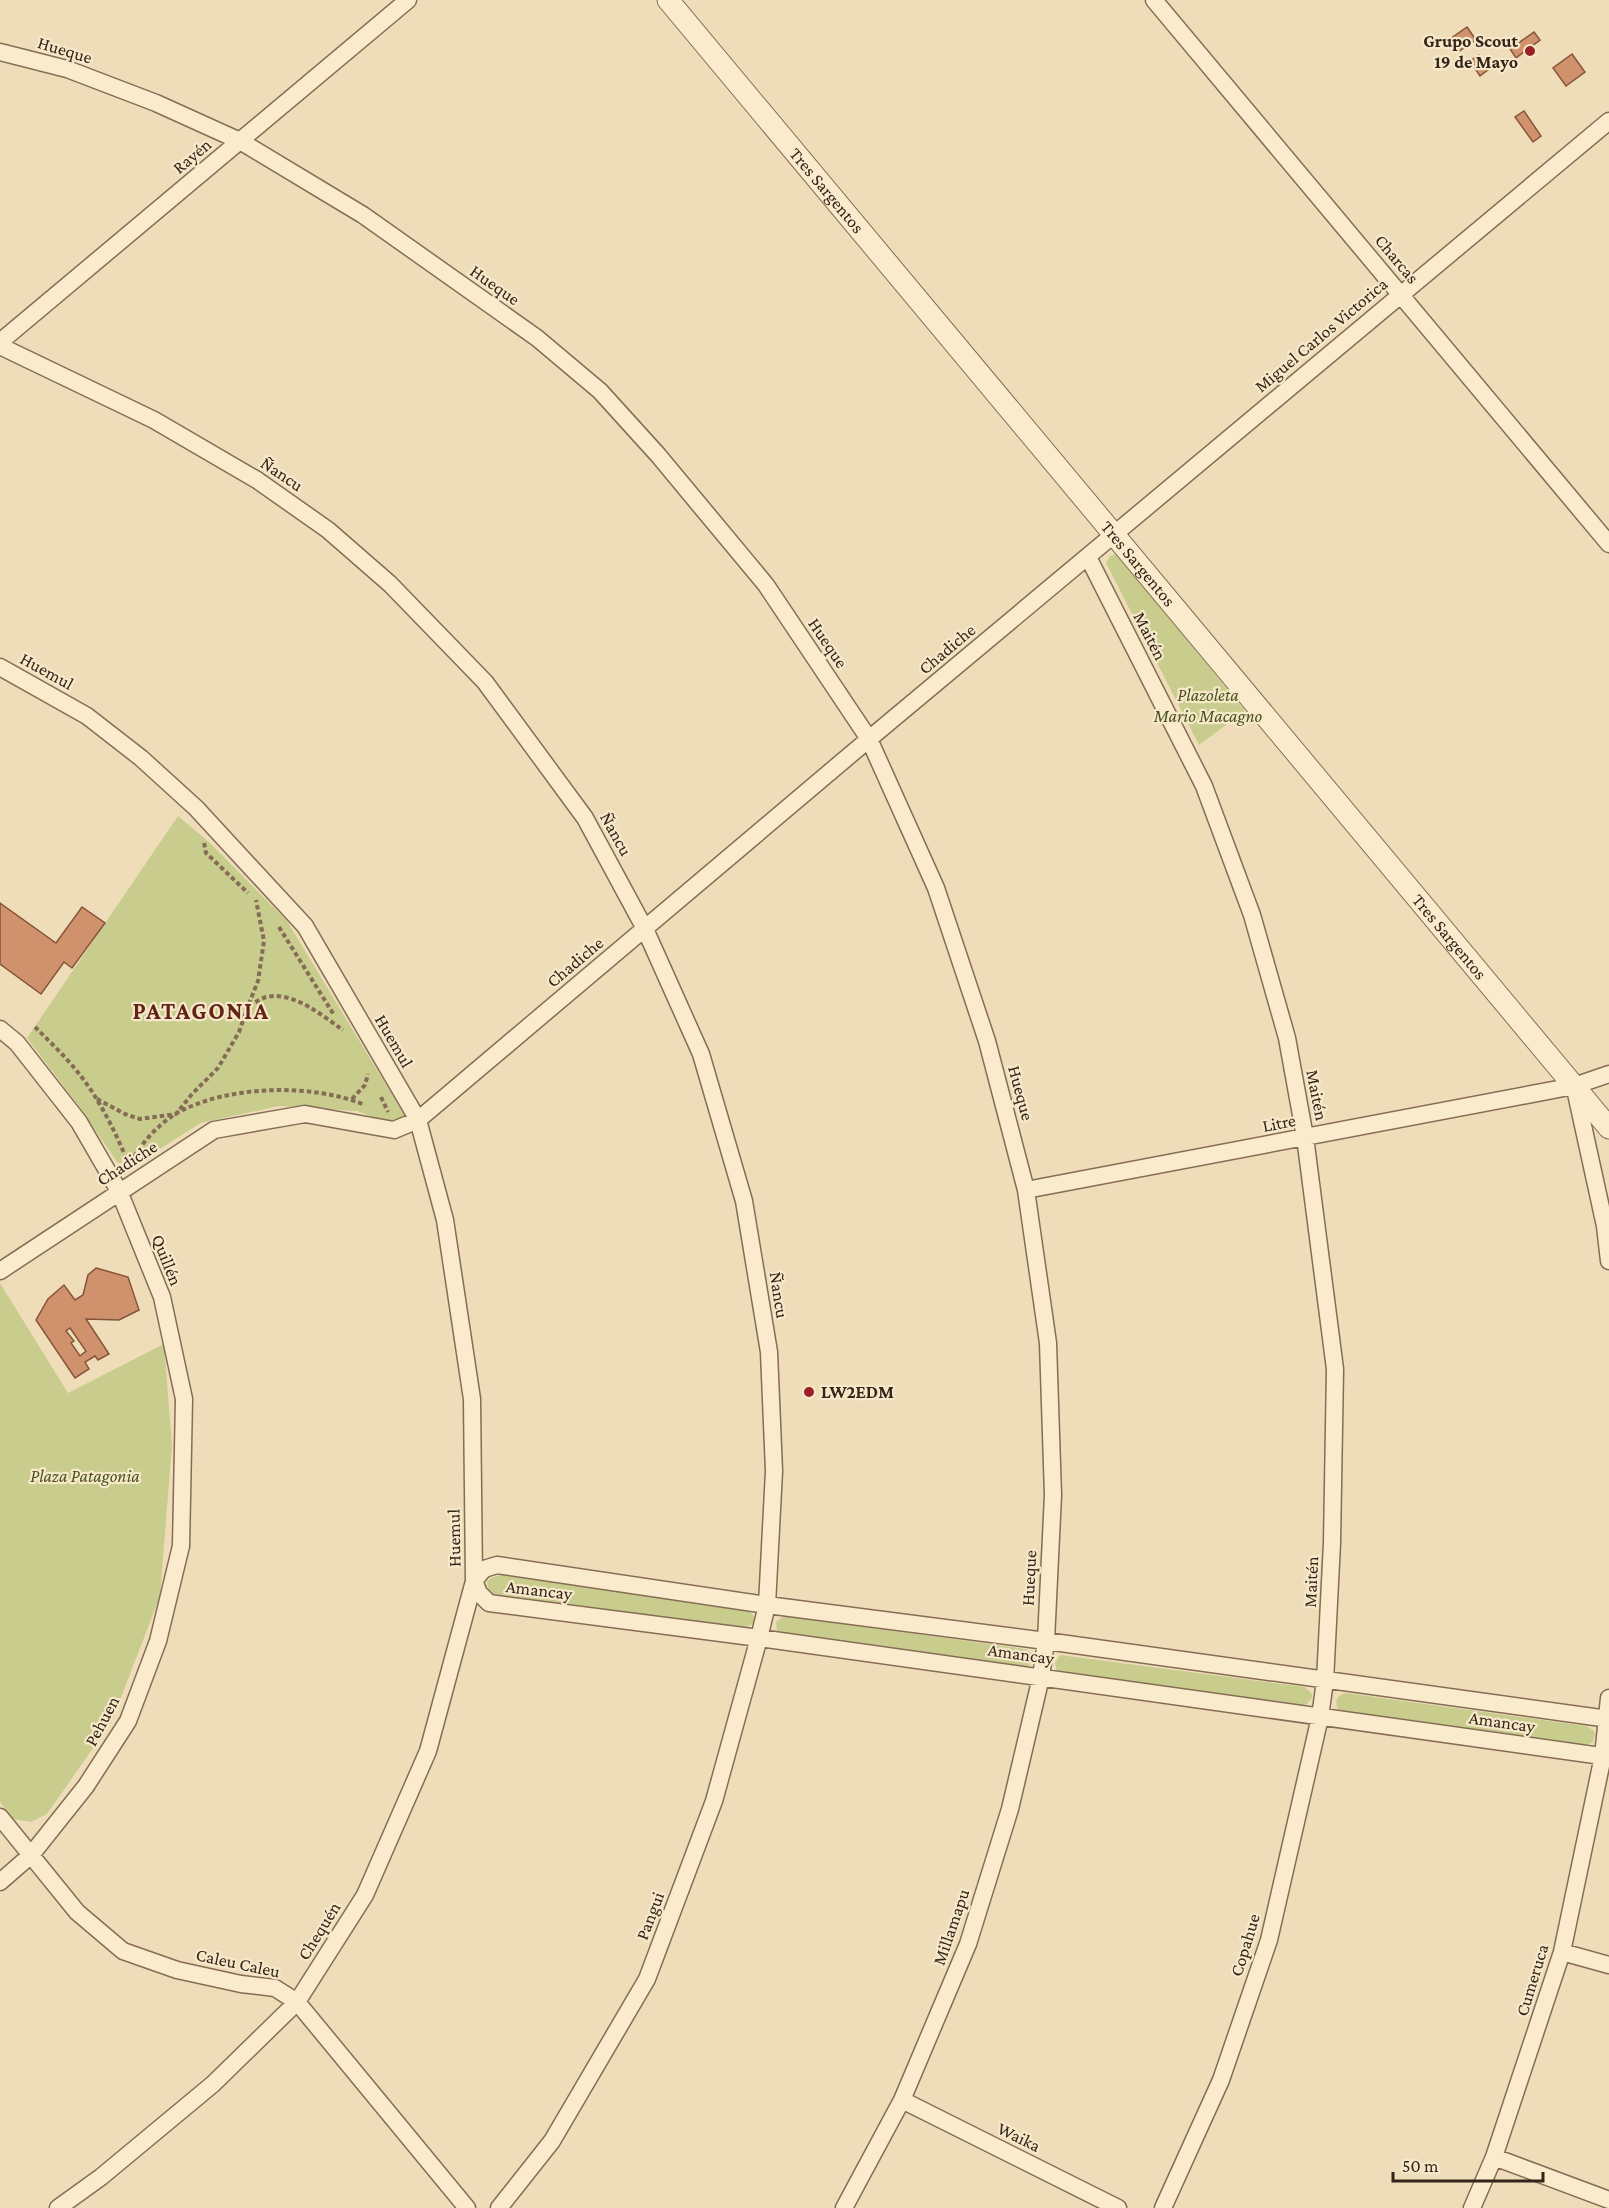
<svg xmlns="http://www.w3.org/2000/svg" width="1609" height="2208" font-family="'Crimson Pro',serif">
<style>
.green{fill:#c8cd8e}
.building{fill:#d0926d;stroke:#865439;stroke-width:1.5;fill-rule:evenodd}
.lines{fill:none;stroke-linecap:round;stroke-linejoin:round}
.minor-casing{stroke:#866c54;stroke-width:19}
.tertiary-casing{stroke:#866c54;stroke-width:23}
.path{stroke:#866c54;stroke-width:4;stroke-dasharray:4.5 3;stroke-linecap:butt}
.minor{stroke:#faebcd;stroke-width:16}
.tertiary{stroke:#faebcd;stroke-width:21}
.poi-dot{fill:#982127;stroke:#f7e8c9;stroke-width:2}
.labels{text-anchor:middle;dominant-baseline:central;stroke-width:4.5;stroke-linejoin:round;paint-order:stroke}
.poi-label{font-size:18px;font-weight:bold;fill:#34251a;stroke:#f7e8c9;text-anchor:end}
.street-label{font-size:18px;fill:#34251a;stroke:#f7e8c9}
.park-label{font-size:18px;font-style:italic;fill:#47521f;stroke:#f7e8c9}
.district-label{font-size:24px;font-weight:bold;letter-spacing:1.5px;fill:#632417;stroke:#f7e8c9}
</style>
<rect width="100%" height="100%" fill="#efddba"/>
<path class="green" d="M 1117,554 L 1245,711 L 1199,745 L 1106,563 L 1110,556 Z
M 178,816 L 209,842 L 287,921 L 406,1118 L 387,1122 L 357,1111 L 279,1106 L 201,1123 L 133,1166 L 117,1162 L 78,1105 L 27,1038 Z
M 0,1283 L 68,1393 L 164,1344 L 172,1445 L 160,1596 L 112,1721 L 47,1814 L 31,1822 L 13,1819 L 0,1802 Z
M 501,1575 L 748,1610 L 754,1616 L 754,1623 L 745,1628 L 492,1594 L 488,1591 L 487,1582 L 491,1578 Z
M 784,1616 L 1025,1649 L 1032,1653 L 1033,1661 L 1030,1665 L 1025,1667 L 781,1635 L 777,1632 L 776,1622 Z
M 1060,1655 L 1305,1687 L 1312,1694 L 1312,1698 L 1305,1706 L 1060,1674 L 1057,1671 L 1055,1663 Z
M 1345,1693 L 1586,1726 L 1593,1730 L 1595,1734 L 1593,1742 L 1586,1745 L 1341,1712 C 1333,1705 1336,1696 1345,1693 Z"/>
<path class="building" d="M 1467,27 L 1476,40 L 1458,52 L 1450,39 Z
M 1534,32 L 1540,40 L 1516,58 L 1510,49 Z
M 1572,54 L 1585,72 L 1566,86 L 1553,68 Z
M 1479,55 L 1489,69 L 1480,76 L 1470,61 Z
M 1524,111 L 1541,136 L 1533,142 L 1515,117 Z
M 0,903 L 56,943 L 82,907 L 105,923 L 72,968 L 64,962 L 41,994 L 0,964 Z
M 96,1268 L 128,1277 L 139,1310 L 119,1320 L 86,1319 L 109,1354 L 98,1360 L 95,1356 L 85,1362 L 89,1369 L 75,1378 L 36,1320 L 48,1299 L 64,1285 L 75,1300 L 83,1295 L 88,1275 ZM 70,1328 L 86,1351 L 80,1356 L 71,1343 L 74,1341 L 66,1331 Z"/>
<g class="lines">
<g class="minor-casing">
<path id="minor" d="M 1154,0 L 1609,544
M 0,52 L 67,69 L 156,103 L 240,141 L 363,215 L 537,338 L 600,391 L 658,455 L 766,585 L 869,739 L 936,888 L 987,1041 L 1026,1190 L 1048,1343 L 1053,1495 L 1046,1641 L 1041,1677 L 1010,1809 L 968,1944 L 902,2100 L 844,2208
M 0,342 L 408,0
M 0,346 L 154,420 L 257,480 L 328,530 L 390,584 L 485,682 L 585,818 L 645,929 L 701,1054 L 744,1201 L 769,1352 L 774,1471 L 767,1605 L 759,1638 L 714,1801 L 647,1979 L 552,2141 L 499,2208
M 1088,557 L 1204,786 L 1252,915 L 1287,1038 L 1305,1137 L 1335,1369 L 1332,1543 L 1325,1681 L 1320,1717 L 1269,1940 L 1221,2080 L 1163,2208
M 0,667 L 87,716 L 141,758 L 196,808 L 305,926 L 418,1120 L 445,1220 L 472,1399 L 474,1581 L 428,1751 L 365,1895 L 297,2002 L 213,2084 L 101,2177 L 58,2208
M 0,1029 L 17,1043 L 79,1122 L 119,1191 L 162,1297 L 184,1399 L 181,1546 L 158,1641 L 128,1721 L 86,1786 L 31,1855 L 0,1882
M 1575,1089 L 1605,1226 L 1609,1261
M 1026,1190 L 1574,1086 L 1609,1074
M 0,1271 L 214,1130 L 305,1114 L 394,1130 L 418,1120 L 869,739 L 1609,121
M 474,1581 L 479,1593 L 489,1603 L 759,1638 L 1609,1757
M 474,1581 L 484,1569 L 497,1565 L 767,1605 L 1046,1641 L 1609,1719
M 0,1817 L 77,1912 L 123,1951 L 177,1970 L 241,1984 L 275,1988 L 297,2002 L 467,2208
M 1562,1952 L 1609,1965
M 902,2100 L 1118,2208
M 1494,2157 L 1609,2200
M 1472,2208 L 1494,2157 L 1562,1952 L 1603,1756 L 1609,1698"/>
</g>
<g class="tertiary-casing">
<g id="tertiary">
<path id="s1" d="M 668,0 L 1609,1128"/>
</g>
</g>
<path class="path" d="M 204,843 L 206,853 L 248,893
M 279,927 L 334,1015
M 249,1006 C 254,1003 260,999 266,997 C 294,991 321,1015 343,1030
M 35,1027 C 50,1042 67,1058 80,1075 C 101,1102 116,1133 129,1165
M 381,1097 L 388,1112
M 97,1099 L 125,1114 L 140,1119 L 176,1114 L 192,1094 L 218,1068 L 239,1032 L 248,1006 L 258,981 L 264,941 L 256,900
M 352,1099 L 365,1085 L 368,1074
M 130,1163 C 142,1143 157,1125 177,1113 C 228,1085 312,1083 365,1105"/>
<use href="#minor" class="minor"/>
<use href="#tertiary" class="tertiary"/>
</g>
<g class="poi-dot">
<circle cx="1530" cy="51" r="6"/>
<circle cx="809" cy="1392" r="6"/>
</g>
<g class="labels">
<g class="poi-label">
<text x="1518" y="41">Grupo Scout<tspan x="1518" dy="21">19 de Mayo</tspan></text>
<text x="821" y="1392" text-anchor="start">LW2EDM</text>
</g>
<g class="street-label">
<text transform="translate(65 50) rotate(17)">Hueque</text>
<text transform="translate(192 156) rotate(-40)">Rayén</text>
<text stroke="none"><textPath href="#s1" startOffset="248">Tres Sargentos</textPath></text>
<text transform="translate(1397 259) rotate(50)">Charcas</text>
<text transform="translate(495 285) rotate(35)">Hueque</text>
<text transform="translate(1321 335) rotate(-40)">Miguel Carlos Victorica</text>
<text transform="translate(282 474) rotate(34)">Ñancu</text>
<text stroke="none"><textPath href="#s1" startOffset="734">Tres Sargentos</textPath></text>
<text transform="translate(1150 636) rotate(63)">Maitén</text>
<text transform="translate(828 643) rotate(56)">Hueque</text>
<text transform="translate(947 649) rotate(-40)">Chadiche</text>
<text transform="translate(47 671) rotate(29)">Huemul</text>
<text transform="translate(616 834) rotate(61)">Ñancu</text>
<text stroke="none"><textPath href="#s1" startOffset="1220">Tres Sargentos</textPath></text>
<text transform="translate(575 962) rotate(-40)">Chadiche</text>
<text transform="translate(394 1041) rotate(60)">Huemul</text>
<text transform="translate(1021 1093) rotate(75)">Hueque</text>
<text transform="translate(1317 1095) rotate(79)">Maitén</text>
<text transform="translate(1279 1123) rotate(-11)">Litre</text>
<text transform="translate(127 1163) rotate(-33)">Chadiche</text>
<text transform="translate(167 1260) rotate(68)">Quillén</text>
<text transform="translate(779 1295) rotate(81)">Ñancu</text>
<text transform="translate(454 1538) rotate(-91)">Huemul</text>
<text transform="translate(1029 1578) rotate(-87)">Hueque</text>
<text transform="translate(1311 1582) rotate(-87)">Maitén</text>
<text transform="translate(539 1590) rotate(7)">Amancay</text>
<text transform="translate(1021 1654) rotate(8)">Amancay</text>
<text transform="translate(102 1721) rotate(-62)">Pehuen</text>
<text transform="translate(1502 1722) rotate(8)">Amancay</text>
<text transform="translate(650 1916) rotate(-69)">Pangui</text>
<text transform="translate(951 1927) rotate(-71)">Millamapu</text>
<text transform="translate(319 1931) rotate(-58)">Chequén</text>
<text transform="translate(1245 1945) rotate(-73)">Copahue</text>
<text transform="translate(238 1963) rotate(12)">Caleu Caleu</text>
<text transform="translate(1532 1980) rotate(-73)">Cumeruca</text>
<text transform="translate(1019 2137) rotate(26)">Waika</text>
</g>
<g class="park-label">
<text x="1208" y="695">Plazoleta<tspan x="1208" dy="21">Mario Macagno</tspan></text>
<text x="85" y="1476">Plaza Patagonia</text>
</g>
<g class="district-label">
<text x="201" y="1010">PATAGONIA</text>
</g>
</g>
<path d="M1393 2172v9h150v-9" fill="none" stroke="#34251a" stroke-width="3"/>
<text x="1402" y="2172" font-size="18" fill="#34251a" stroke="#f7e8c9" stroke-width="4.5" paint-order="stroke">50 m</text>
</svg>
